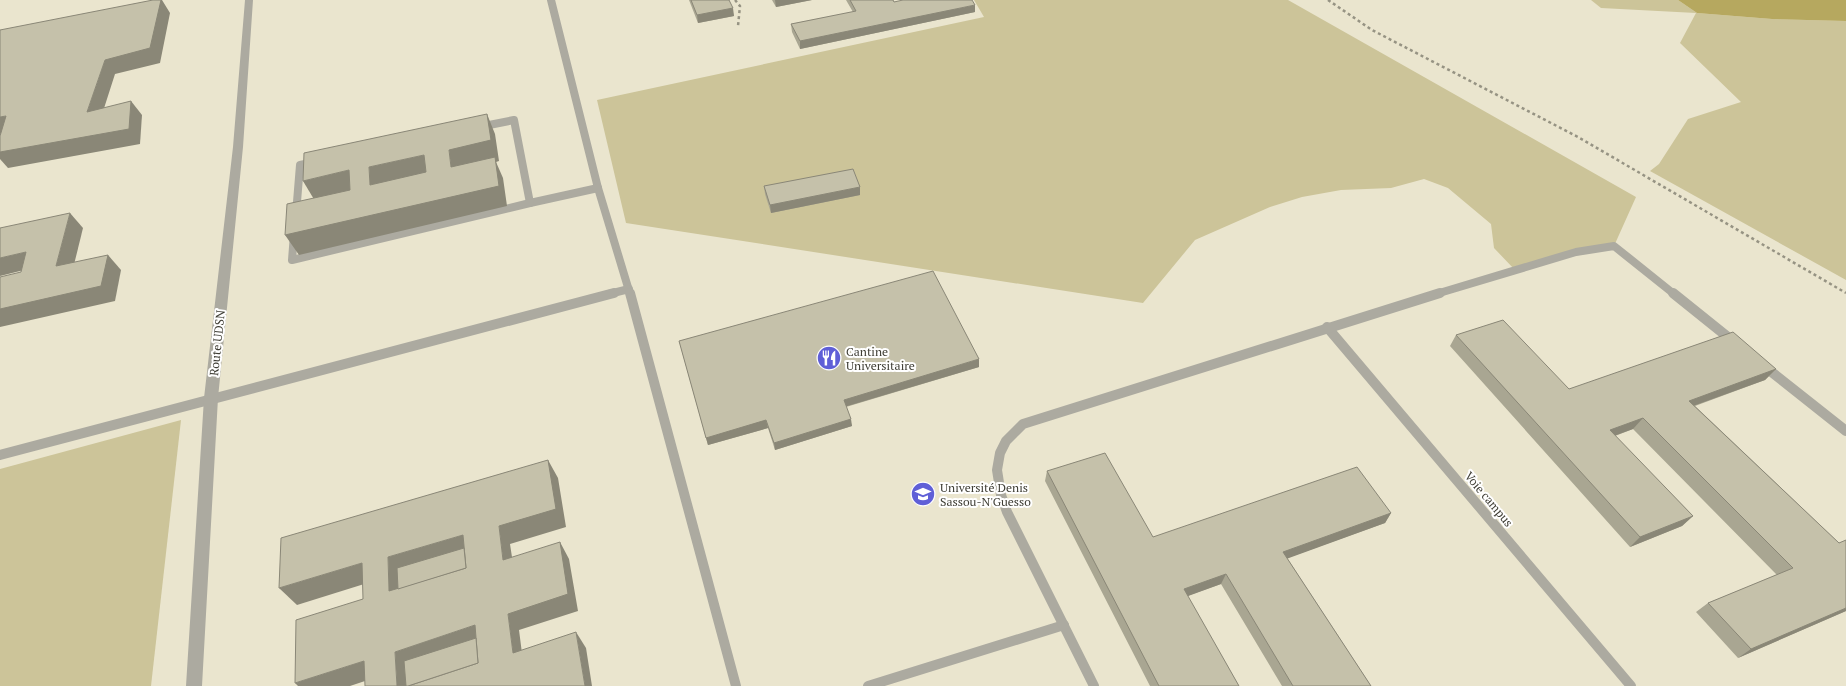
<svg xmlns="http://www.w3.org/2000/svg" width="1846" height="686" font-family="'PT Serif',serif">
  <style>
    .green { fill: #ccc499 }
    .forest { fill: #b6a85f }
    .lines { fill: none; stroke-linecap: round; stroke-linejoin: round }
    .path { stroke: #969383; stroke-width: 2.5; stroke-dasharray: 3 3; stroke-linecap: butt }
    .service-far1 { stroke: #acaaa0; stroke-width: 8 }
    .service { stroke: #acaaa0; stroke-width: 10 }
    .minor { fill: #acaaa0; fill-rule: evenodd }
    .wall { fill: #a9a692 }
    .shaded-wall { fill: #8a8777 }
    .building { fill: #c5c1aa; stroke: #8a8777; fill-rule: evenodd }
    .labels { text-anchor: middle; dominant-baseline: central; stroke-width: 4; stroke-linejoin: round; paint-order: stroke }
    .street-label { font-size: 12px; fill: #3e3d34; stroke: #fff }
    .poi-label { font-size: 12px; fill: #3e3d34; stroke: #fff; text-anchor: start }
  </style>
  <rect width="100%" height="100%" fill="#eae5ce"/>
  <g class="green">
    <polygon points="974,0 1288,0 1636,197 1614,246 1515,270 1494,248 1491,224 1448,188 1424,179 1391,188 1341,190 1302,197 1270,207 1195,240 1143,303 626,223 597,100 984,17"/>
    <polygon points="1591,0 1678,0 1697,13 1772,19 1846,21 1846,280 1650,171 1659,164 1688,119 1741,102 1680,43 1696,13 1601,8"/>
    <polygon points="181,420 151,686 0,686 0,469"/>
  </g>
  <polygon class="forest" points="1678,0 1846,0 1846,21 1772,19 1697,13"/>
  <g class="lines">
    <g class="path">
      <polyline points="735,0 740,6 738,26"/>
      <polyline points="1328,0 1372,30 1578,137 1846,293"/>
    </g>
    <g class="service-far1">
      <polyline points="551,0 598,188 630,294"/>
      <polyline points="479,127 514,120 530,203 598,188"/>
      <polyline points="296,214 300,165 315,162"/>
      <polyline points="294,234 292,260 530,203"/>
      <polyline points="609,294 629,289"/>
      <polyline points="1436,294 1576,252 1614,246 1674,294"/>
    </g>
    <g class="service">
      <polyline points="630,293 736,686"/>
      <polyline points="1673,293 1734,342"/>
      <polyline points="1327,327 1631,686"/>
      <polyline points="1764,366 1846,431"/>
      <polyline points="0,455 614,293"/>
      <polyline points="868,686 1064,625"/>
      <polyline points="1094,686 1007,512 1001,495 997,470 1000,453 1006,441 1023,424 1440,293"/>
    </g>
    <polygon class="minor" points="245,0 253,0 243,147 218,398 202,686 186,686 204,398 233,147"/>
  </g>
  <g class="wall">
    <polygon points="689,0 729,0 734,16 698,23"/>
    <polygon points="772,0 812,0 776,7"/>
    <polygon points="846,0 893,0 894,2 975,12 800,49 792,32 791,24 853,12"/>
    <polygon points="764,186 860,195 771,213 765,194"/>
    <polygon points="1456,335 1569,389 1776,369 1765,380 1695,406 1839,543 1846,540 1846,611 1738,658 1696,612 1708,603 1777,575 1633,429 1615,436 1693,516 1682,526 1630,547 1450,346"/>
    <polygon points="679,341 979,367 846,407 852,426 775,450 768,428 708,445"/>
    <polygon points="1047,471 1153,537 1391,513 1385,523 1287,558 1371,686 1282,686 1221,584 1187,596 1239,686 1150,686 1045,481"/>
  </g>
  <g class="shaded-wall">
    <polygon points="161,0 162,0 170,13 160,63 115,74 98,127 87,112 105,60"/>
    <polygon points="775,0 812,0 776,7"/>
    <polygon points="975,5 975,12 800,49 800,41"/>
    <polygon points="733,8 734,16 698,23 697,15"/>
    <polygon points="131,101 142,115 140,144 8,168 0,159 0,152"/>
    <polygon points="487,114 495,134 499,161 496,162 503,178 507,206 299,255 285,235 451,167 449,150"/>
    <polygon points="6,116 18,131 0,134 0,117"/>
    <polygon points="424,155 434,175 370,185 369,167"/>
    <polygon points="349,170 361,191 315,201 303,181"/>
    <polygon points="860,187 860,195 771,213 770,205"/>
    <polygon points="70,213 83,228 70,281 56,266"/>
    <polygon points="26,252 40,266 0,276 0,258"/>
    <polygon points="108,255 121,270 115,301 0,327 0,309"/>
    <polygon points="979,359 979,367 844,407 844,400"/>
    <polygon points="1776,369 1765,380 1679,411 1689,401"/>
    <polygon points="1643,418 1633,429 1600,441 1610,430"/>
    <polygon points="851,419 852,426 775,450 774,443"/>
    <polygon points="766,420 768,428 708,445 706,438"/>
    <polygon points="548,460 558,478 566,527 510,544 515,577 503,560 499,526"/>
    <polygon points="1391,513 1385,523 1278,562 1283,552"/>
    <polygon points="1693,516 1682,526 1630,547 1640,537"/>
    <polygon points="463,535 478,585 389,591 388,557"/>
    <polygon points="560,542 569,559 578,611 519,630 524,669 513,653 508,614"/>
    <polygon points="362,563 377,580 297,605 279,588"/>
    <polygon points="1226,574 1221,584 1180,599 1184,589"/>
    <polygon points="1846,608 1846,611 1738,658 1751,649"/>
    <polygon points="475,625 487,642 411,686 397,686 395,652"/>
    <polygon points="576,632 586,648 592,686 585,686"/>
    <polygon points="364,661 380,676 350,686 298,686 295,683"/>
  </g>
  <g class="building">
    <polygon points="153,0 161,0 150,48 105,60 87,112 131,101 129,129 0,152 0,136 6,116 0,117 0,30"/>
    <polygon points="691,0 729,0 733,8 697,15"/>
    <polygon points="850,0 893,0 894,2 903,0 972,0 975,5 800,41 791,24 856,11"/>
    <path d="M 487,114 L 491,140 L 449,150 L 451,167 L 495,157 L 499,186 L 285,235 L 287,204 L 350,190 L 349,170 L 303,181 L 304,153 ZM 424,155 L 426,172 L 370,185 L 369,167 Z"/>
    <polygon points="853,169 860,187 770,205 764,186"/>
    <polygon points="70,213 56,266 108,255 101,286 0,309 0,277 21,272 26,252 0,258 0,228"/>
    <polygon points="933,271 979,359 844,400 851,419 774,443 766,420 706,438 679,341"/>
    <polygon points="1503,320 1569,389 1733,332 1776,369 1689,401 1839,543 1846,540 1846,608 1751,649 1708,603 1793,568 1643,418 1610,430 1693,516 1640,537 1456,335"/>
    <polygon points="1105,453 1153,537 1357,467 1391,513 1283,552 1371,686 1293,686 1226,574 1184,589 1239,686 1159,686 1047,471"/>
    <path d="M 548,460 L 556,509 L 499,526 L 503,560 L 560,542 L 568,594 L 508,614 L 513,653 L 576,632 L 585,686 L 408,686 L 478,663 L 475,625 L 395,652 L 397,686 L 365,686 L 364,661 L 295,683 L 296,620 L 363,599 L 362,563 L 279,588 L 281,538 ZM 463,535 L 466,568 L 389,591 L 388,557 Z"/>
    <polygon points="464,548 466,568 398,589 397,568"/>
    <polygon points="476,638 478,663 408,686 406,686 404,661"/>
  </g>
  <defs>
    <g id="restaurant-disc" transform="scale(1.25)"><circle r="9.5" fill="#5f5fd7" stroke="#fff"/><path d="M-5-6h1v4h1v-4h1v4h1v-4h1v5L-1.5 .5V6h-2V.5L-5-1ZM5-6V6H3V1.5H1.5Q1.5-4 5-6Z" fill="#fff"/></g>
    <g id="university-disc" transform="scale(1.25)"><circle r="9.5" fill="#5f5fd7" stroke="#fff"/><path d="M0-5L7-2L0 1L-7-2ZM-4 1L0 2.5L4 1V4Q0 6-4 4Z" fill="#fff"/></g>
  </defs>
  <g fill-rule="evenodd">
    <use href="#restaurant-disc" x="829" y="358"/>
    <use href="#university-disc" x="923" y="494"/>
  </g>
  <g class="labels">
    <g class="street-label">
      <text transform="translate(217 343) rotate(-84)">Route UDSN</text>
      <text transform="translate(1489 499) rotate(50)">Voie campus</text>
    </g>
    <g class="poi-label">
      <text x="846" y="351">Cantine<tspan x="846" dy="14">Universitaire</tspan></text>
      <text x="940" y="487">Université Denis<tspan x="940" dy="14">Sassou-N'Guesso</tspan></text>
    </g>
  </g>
</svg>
